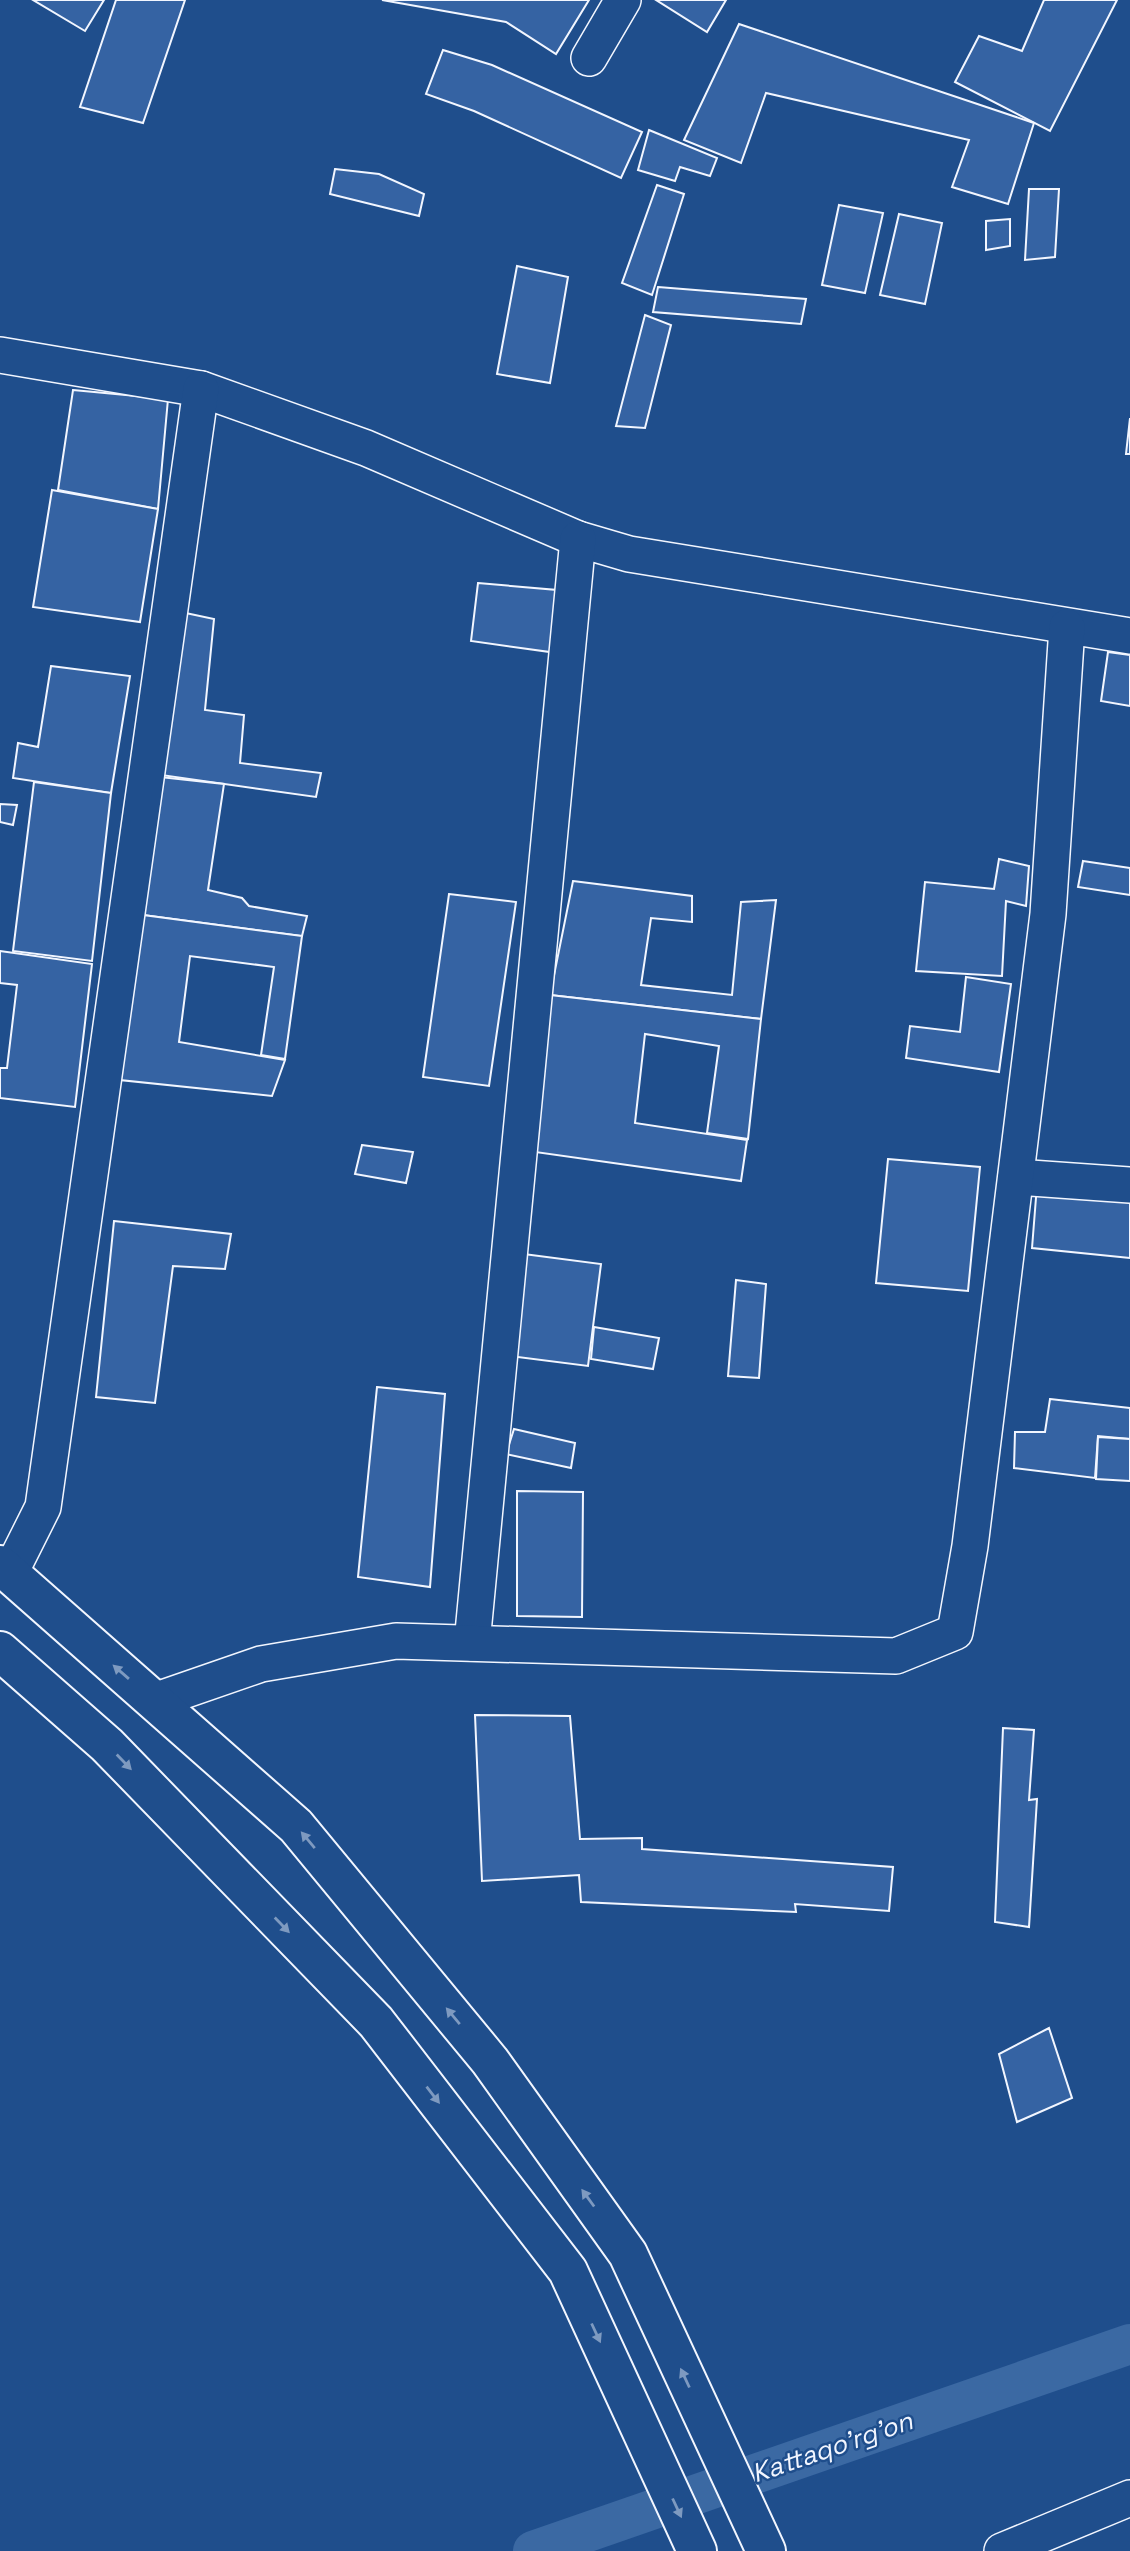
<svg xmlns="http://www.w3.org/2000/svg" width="1130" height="2551" font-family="'Space Grotesk',sans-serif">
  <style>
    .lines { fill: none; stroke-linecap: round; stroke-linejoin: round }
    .canal { stroke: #3b69a3; stroke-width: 40 }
    .building { fill: #3563a3; stroke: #f2f6ff; stroke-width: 2 }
    .street-casing { stroke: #f2f6ff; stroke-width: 38 }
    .highway-casing { stroke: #f2f6ff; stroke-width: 42 }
    .street { stroke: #1f4e8c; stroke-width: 35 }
    .highway { stroke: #1f4e8c; stroke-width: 38 }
    .oneway { fill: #7e9ac0 }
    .labels { text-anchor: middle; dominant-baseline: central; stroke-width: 5; stroke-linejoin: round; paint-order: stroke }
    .water-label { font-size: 26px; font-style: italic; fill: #f2f6ff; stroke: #1f4e8c }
  </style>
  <rect width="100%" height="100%" fill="#1f4e8c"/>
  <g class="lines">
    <polyline class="canal" points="533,2551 1130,2344"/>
  </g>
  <g class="building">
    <polygon points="33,0 104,0 85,31"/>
    <polygon points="116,0 185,0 143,123 80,107"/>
    <polygon points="382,0 589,0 556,54 506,22"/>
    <polygon points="656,0 726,0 707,32"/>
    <polygon points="1044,0 1117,0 1050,131 955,82 979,36 1022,51"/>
    <polygon points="739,24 1034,123 1008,204 952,187 969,140 766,93 741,163 684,140"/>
    <polygon points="443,50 492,65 642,132 621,178 474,111 426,94"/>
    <polygon points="649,130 717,158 710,176 680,167 675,181 638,170"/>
    <polygon points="335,169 379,174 424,194 419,216 330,194"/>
    <polygon points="657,185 684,194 652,295 622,283"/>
    <polygon points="1029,189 1059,189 1055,257 1025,260"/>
    <polygon points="839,205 883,213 865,293 822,285"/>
    <polygon points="899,214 942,223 925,304 880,295"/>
    <polygon points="1010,219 1010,246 986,250 986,221"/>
    <polygon points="517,266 568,277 550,383 497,374"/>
    <polygon points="658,287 806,299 801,324 653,312"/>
    <polygon points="645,315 671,325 645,428 616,426"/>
    <polygon points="73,390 168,399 158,509 58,490"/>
    <polygon points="1130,418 1130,454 1126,454"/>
    <polygon points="52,490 158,509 140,622 33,607"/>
    <polygon points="478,583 557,590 550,652 471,641"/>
    <polygon points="181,612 214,619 205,710 244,715 240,763 321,773 316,797 161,775"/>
    <polygon points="1108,652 1130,655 1130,706 1101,701"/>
    <polygon points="51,666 130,676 111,793 13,778 18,743 38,747"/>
    <polygon points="160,777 224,784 208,890 242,898 249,906 307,916 302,936 143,915"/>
    <polygon points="34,782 111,793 92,961 13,951"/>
    <polygon points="0,804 17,805 13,825 0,822"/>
    <polygon points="999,859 1029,866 1026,906 1006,901 1002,976 916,971 925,882 994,889"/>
    <polygon points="1083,861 1130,868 1130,895 1078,887"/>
    <polygon points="573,881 692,896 692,922 651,918 641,985 732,995 741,902 776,900 761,1019 550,995"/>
    <polygon points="449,894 516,902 489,1086 423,1077"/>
    <polygon points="143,915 302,936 285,1059 261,1055 274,967 190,956 179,1042 285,1060 272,1096 120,1080"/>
    <polygon points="0,951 92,964 75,1107 0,1098 0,1068 7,1068 17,985 0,983"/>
    <polygon points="966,977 1011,984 999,1072 906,1058 910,1026 960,1032"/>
    <polygon points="550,995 761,1019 748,1139 707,1133 719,1046 645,1034 635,1123 747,1140 741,1181 528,1151"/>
    <polygon points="362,1145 413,1152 406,1183 355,1174"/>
    <polygon points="888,1159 980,1167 968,1291 876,1283"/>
    <polygon points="1037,1185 1130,1194 1130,1258 1032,1248"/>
    <polygon points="114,1221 231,1234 225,1269 173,1266 155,1403 96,1397"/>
    <polygon points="516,1253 601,1264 588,1366 503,1355"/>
    <polygon points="736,1280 766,1284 759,1378 728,1376"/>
    <polygon points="594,1327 659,1338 653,1369 591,1359"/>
    <polygon points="377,1387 445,1394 430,1587 358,1577"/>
    <polygon points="1050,1399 1130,1408 1130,1439 1098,1436 1095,1478 1014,1468 1015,1432 1045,1432"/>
    <polygon points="514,1429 575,1443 571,1468 506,1454"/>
    <polygon points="1098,1437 1130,1439 1130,1481 1096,1479"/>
    <polygon points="517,1491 583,1492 582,1617 517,1616"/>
    <polygon points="475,1715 570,1716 580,1839 642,1838 642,1849 893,1867 889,1911 795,1904 796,1912 581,1902 579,1875 482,1881"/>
    <polygon points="1003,1728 1034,1730 1029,1800 1037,1799 1029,1927 995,1922"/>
    <polygon points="1049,2028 1072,2098 1017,2122 999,2054"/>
  </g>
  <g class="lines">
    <g class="street-casing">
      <g id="street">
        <polyline points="589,58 623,0"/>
        <polyline points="0,355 201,389 366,448 578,539 629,554 1130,636"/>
        <polyline points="1016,1177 1130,1185"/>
        <polyline points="10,1573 43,1507 201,389"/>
        <polyline points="472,1643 578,539"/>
        <polyline points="154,1701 261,1664 396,1641 896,1656 955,1632 970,1546 1048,914 1067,627"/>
        <polyline points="1002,2551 1130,2498"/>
      </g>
    </g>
    <g class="highway-casing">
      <g id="highway">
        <polyline points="0,1565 296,1826 490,2061 628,2254 766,2551"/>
        <polyline points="0,1651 107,1745 376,2022 568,2271 697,2551"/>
      </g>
    </g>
    <use href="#street" class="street"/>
    <use href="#highway" class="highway"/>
  </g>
  <defs><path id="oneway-solid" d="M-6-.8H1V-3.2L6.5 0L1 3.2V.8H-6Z" transform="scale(1.75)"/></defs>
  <g class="oneway">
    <use href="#oneway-solid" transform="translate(121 1672) rotate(-139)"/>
    <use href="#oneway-solid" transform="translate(124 1762) rotate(46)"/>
    <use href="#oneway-solid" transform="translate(308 1840) rotate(-130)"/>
    <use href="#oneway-solid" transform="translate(282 1925) rotate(46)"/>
    <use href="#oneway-solid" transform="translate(453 2016) rotate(-130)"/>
    <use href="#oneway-solid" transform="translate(433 2095) rotate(52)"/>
    <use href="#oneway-solid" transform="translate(588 2198) rotate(-126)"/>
    <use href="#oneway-solid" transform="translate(596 2333) rotate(65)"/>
    <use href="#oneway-solid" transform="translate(685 2378) rotate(-115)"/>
    <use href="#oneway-solid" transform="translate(677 2508) rotate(65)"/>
  </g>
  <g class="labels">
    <g class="water-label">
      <text transform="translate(832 2447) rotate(-19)">Kattaqo'rg'on</text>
    </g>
  </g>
</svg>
